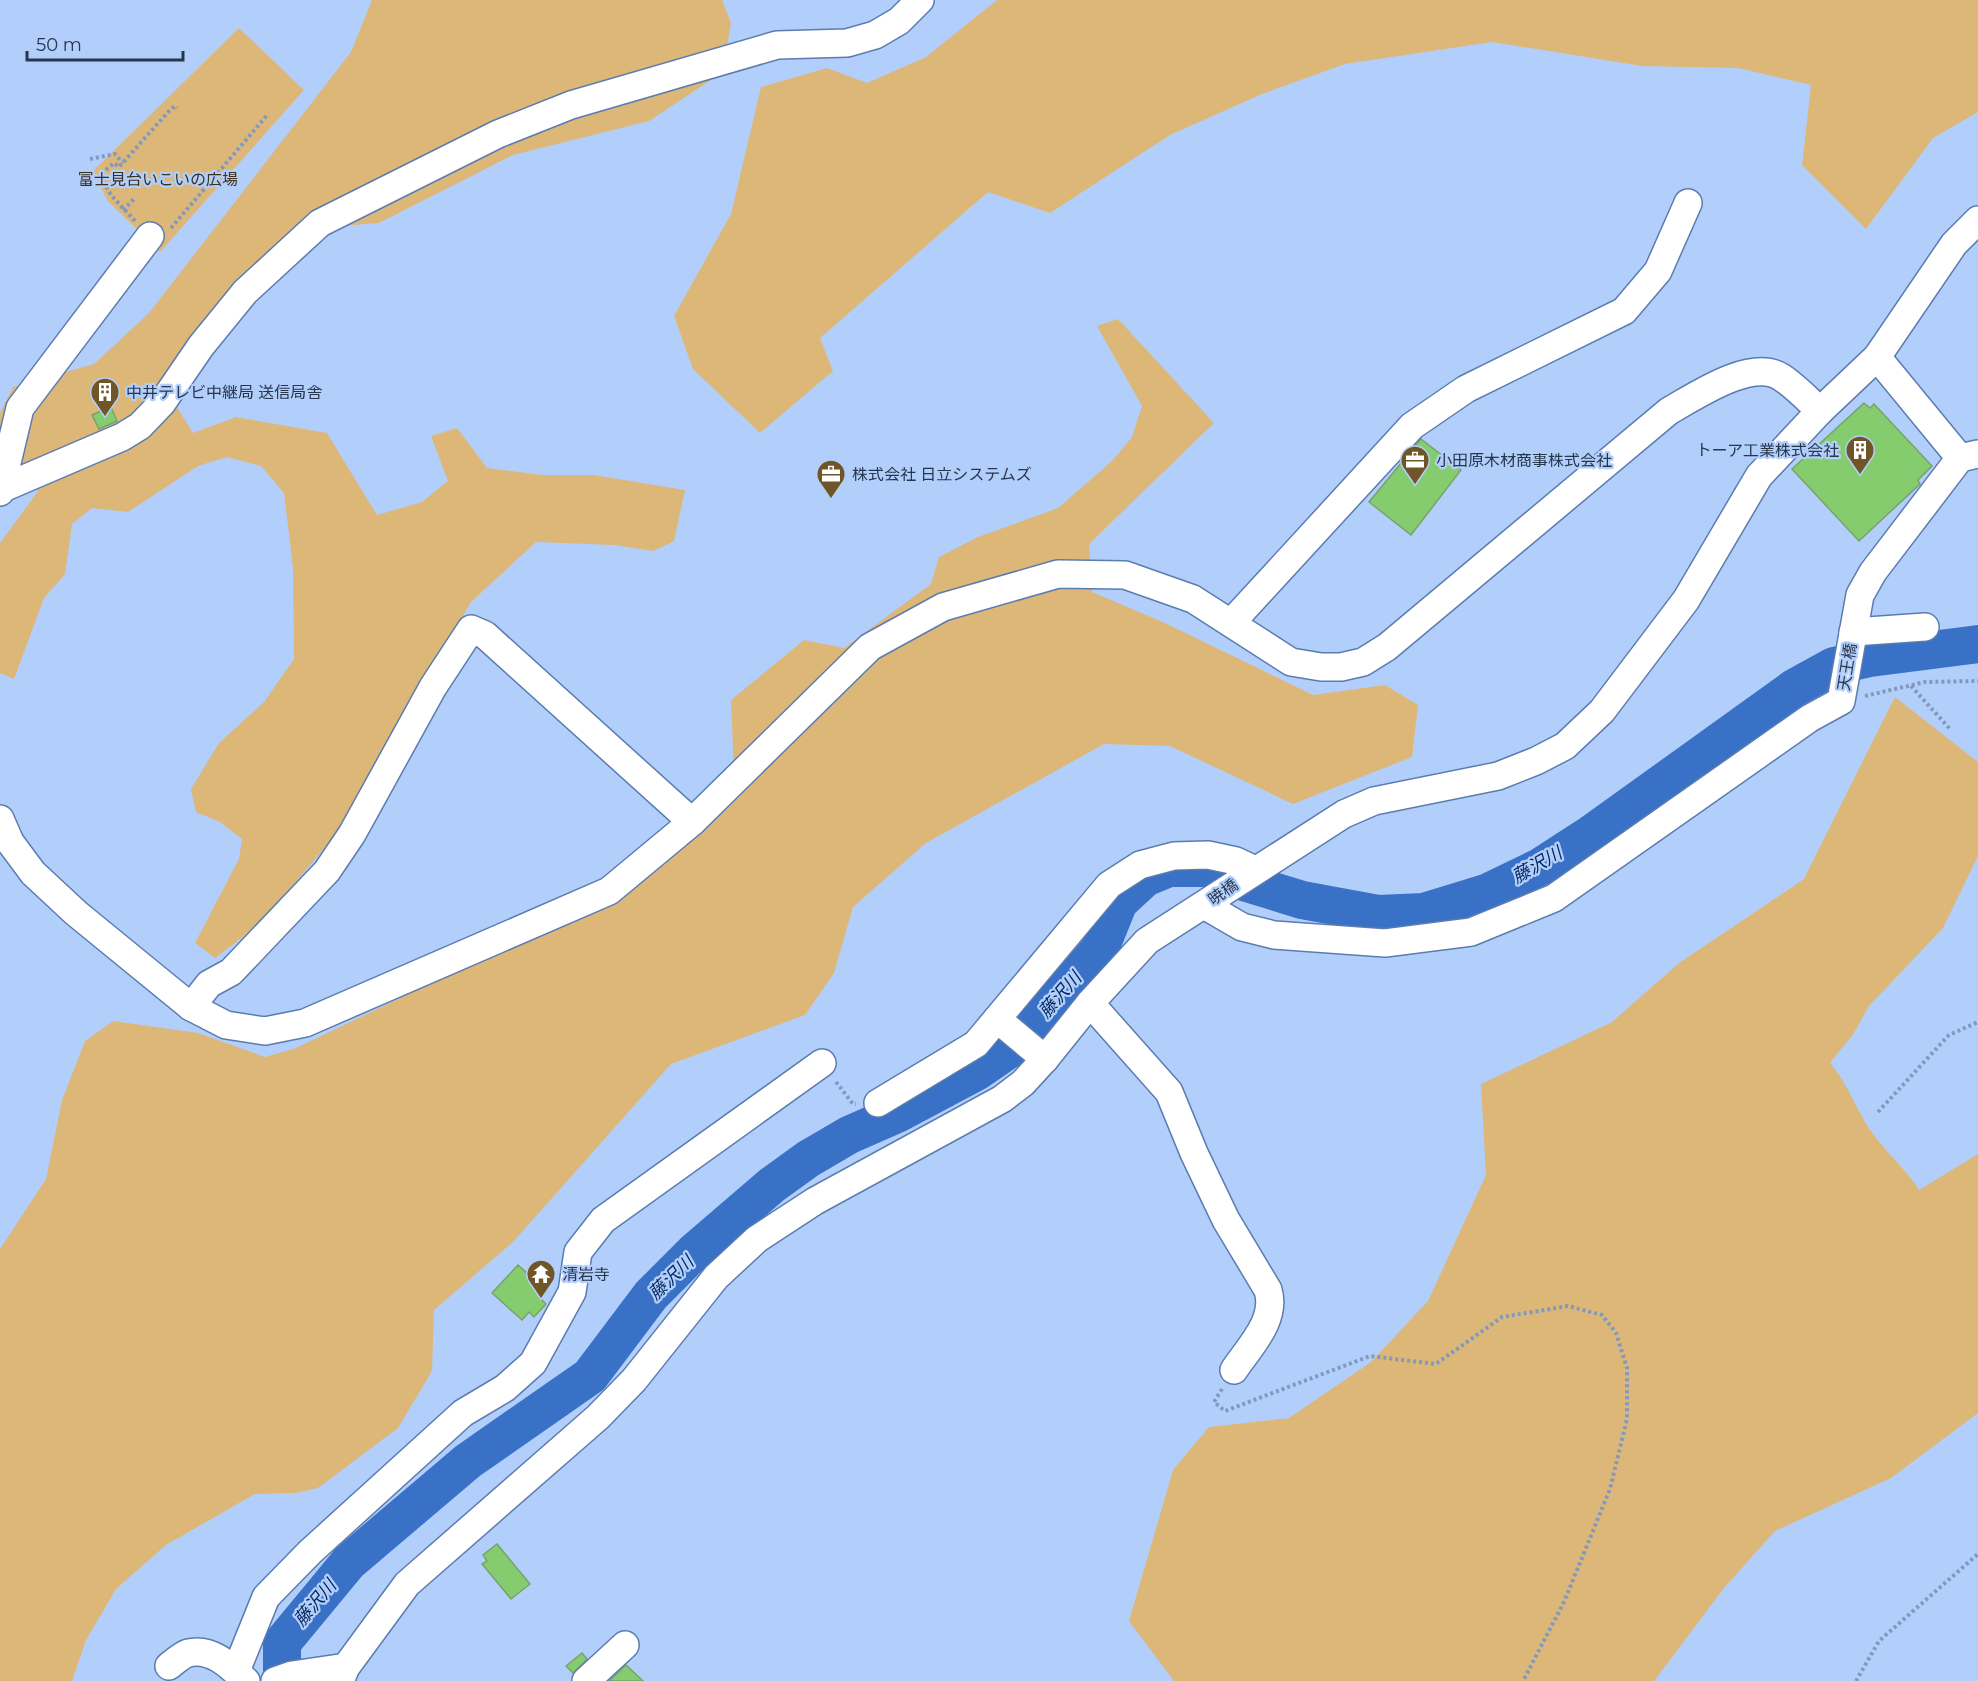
<svg xmlns="http://www.w3.org/2000/svg" width="1978" height="1681" font-family="Montserrat,'Noto Sans JP',sans-serif">
  <style>
    .green { fill: #ddb778 }
    .lines { fill: none; stroke-linecap: round; stroke-linejoin: round }
    .river { stroke: #3971c6; stroke-width: 38 }
    .building { fill: #85cc6f; stroke: #79a26d; stroke-width: 1.5 }
    .minor-casing { stroke: #5b7cb0; stroke-width: 30 }
    .path { stroke: #8199be; stroke-width: 4; stroke-dasharray: 3 3; stroke-linecap: butt }
    .minor { stroke: #fff; stroke-width: 27 }
    .labels { text-anchor: middle; dominant-baseline: central; stroke-width: 4.5; stroke-linejoin: round; paint-order: stroke }
    .park-label { font-size: 16px; fill: #3d311e; stroke: #b2cffc }
    .poi-label { font-size: 16px; fill: #28364d; stroke: #b2cffc; text-anchor: start }
    .street-label { font-size: 16px; fill: #28364d; stroke: #b2cffc }
    .water-label { font-size: 18px; font-style: italic; fill: #02265d; stroke: #b2cffc }
  </style>
  <rect width="100%" height="100%" fill="#b2cffc"/>
  <g class="green">
    <polygon points="372,0 722,0 731,23 723,72 649,121 513,155 379,223 303,229 175,404 193,433 236,417 327,433 377,515 422,502 448,481 431,436 457,428 487,468 543,475 594,475 685,490 674,541 653,551 614,545 536,542 471,602 332,839 260,924 215,958 195,943 239,859 242,839 220,822 196,812 191,789 219,743 264,702 294,659 293,568 284,493 261,466 227,457 198,466 128,512 92,508 72,524 65,574 44,598 14,679 0,673 0,543 38,491 0,428 0,413 13,387 94,364 149,313 351,52"/>
    <polygon points="997,0 1978,0 1978,112 1933,138 1866,229 1802,165 1811,85 1738,68 1642,66 1492,42 1345,64 1262,94 1170,135 1050,213 988,192 820,338 833,371 760,433 693,369 674,316 731,214 761,87 827,68 867,83 926,57"/>
    <polygon points="239,28 304,90 160,252 107,200 93,171"/>
    <polygon points="1118,319 1214,423 1089,544 1092,592 1165,623 1313,695 1385,685 1418,705 1412,757 1293,804 1170,746 1104,744 926,843 853,907 834,973 805,1015 671,1064 513,1242 434,1310 432,1371 398,1428 318,1488 296,1493 255,1494 166,1545 116,1589 86,1640 72,1681 0,1681 0,1249 46,1179 62,1100 85,1041 113,1021 198,1033 265,1057 296,1048 634,886 735,801 731,700 804,640 844,648 931,584 939,557 978,537 1058,508 1112,461 1132,437 1142,406 1097,326"/>
    <path d="M 1895,697 L 1978,762 L 1978,856 L 1943,928 L 1869,1006 L 1854,1033 L 1830,1063 C 1850,1086 1858,1116 1877,1139 C 1891,1157 1907,1171 1919,1190 L 1978,1154 L 1978,1413 L 1891,1478 L 1775,1531 L 1724,1588 L 1654,1681 L 1174,1681 L 1129,1621 L 1173,1470 L 1209,1427 L 1289,1418 L 1371,1362 L 1428,1301 L 1486,1175 L 1481,1084 L 1612,1022 L 1679,963 L 1804,879 Z"/>
  </g>
  <g class="lines">
    <polyline class="river" points="282,1681 282,1643 349,1562 468,1461 590,1376 651,1295 694,1252 772,1185 808,1159 849,1135 899,1113 976,1072 1020,1042 1100,949 1119,902 1145,878 1169,868 1208,868 1234,879 1302,900 1378,914 1424,912 1486,893 1540,867 1591,834 1794,688 1834,666 1870,658 1978,644"/>
  </g>
  <g class="building">
    <polygon points="1864,403 1870,408 1874,404 1932,466 1918,480 1920,484 1859,541 1792,469"/>
    <polygon points="111,407 117,421 99,429 92,415"/>
    <polygon points="1421,439 1461,470 1411,535 1369,502"/>
    <polygon points="518,1265 547,1291 540,1298 546,1304 534,1317 529,1312 522,1320 492,1293"/>
    <polygon points="497,1544 530,1584 511,1599 482,1564 487,1561 483,1555"/>
    <polygon points="582,1653 587,1659 573,1673 566,1666"/>
    <polygon points="626,1665 643,1681 609,1681"/>
  </g>
  <g class="lines">
    <g class="minor-casing">
      <g id="minor">
        <polyline points="1877,357 1960,458"/>
        <polyline points="3,488 122,437 140,426 162,403 201,346 245,292 320,223 498,134 571,105 777,45 847,43 875,35 899,21 920,0"/>
        <polyline points="0,492 20,408 150,236"/>
        <polyline points="1231,623 1412,426 1466,389 1624,311 1658,271 1688,203"/>
        <polyline points="1853,632 1925,627"/>
        <path d="M 0,819 L 10,842 L 33,873 L 76,913 L 191,1007 L 226,1025 L 265,1031 L 305,1023 L 609,891 L 692,822 L 870,647 L 943,607 L 1058,574 L 1125,575 L 1193,599 L 1291,662 L 1321,667 L 1341,667 L 1363,662 L 1387,647 L 1669,411 C 1696,396 1751,358 1781,377 C 1795,386 1808,400 1820,411"/>
        <polyline points="1204,905 1242,927 1274,935 1385,943 1471,932 1554,898 1810,718 1841,701 1860,595 1873,572 1960,458 1978,454"/>
        <path d="M 1090,1003 L 1169,1092 L 1194,1153 L 1226,1220 L 1268,1290 C 1277,1320 1250,1346 1234,1370"/>
        <polyline points="191,1007 209,984 231,972 327,871 352,834 433,687 471,629 485,635 692,822"/>
        <polyline points="997,1019 1045,1059"/>
        <polyline points="878,1103 976,1044 1109,885 1140,865 1174,856 1208,855 1236,861 1255,870"/>
        <path d="M 169,1666 C 174,1662 182,1655 188,1653 C 212,1647 231,1667 246,1681"/>
        <polyline points="236,1671 266,1597 310,1552 463,1413 505,1388 533,1363 572,1292 578,1252 603,1220 822,1063"/>
        <polyline points="275,1681 292,1675 346,1667"/>
        <polyline points="340,1681 346,1667 407,1584 598,1417 634,1380 716,1277 757,1239 815,1201 1002,1099 1023,1083 1045,1059 1090,1003 1147,941 1344,814 1374,801 1498,776 1536,761 1565,746 1602,711 1686,600 1759,476 1820,411 1877,357 1954,244 1978,220"/>
        <polyline points="586,1681 625,1645"/>
      </g>
    </g>
    <g class="path">
      <polyline points="90,159 115,154 123,163"/>
      <polyline points="123,210 135,198"/>
      <polyline points="135,221 111,195 100,175 114,163 119,167 169,111 175,106 177,108"/>
      <polyline points="171,228 268,114"/>
      <polyline points="1911,686 1950,729"/>
      <polyline points="1865,696 1925,682 1978,681"/>
      <polyline points="836,1082 853,1104 856,1104"/>
      <polyline points="1878,1112 1949,1035 1978,1022"/>
      <polyline points="1222,1389 1214,1402 1225,1411 1370,1356 1436,1364 1502,1317 1568,1306 1602,1315 1616,1333 1627,1368 1627,1419 1610,1489 1564,1602 1523,1681"/>
      <polyline points="1856,1681 1879,1641 1978,1554"/>
    </g>
    <use href="#minor" class="minor"/>
  </g>
  <defs>
    <g id="building-pin" transform="scale(1.5)"><path d="M0 17L-7.5 6A9.5 9.5 0 1 1 7.5 6Z" fill="#705527" stroke="#b2cffc"/><path d="M-4-6H4V6H1V3H-1V6H-4ZM-2.5-4.3h1.7v1.8h-1.7ZM.8-4.3h1.7v1.8H.8ZM-2.5-1h1.7V.8h-1.7ZM.8-1h1.7V.8H.8Z" fill="#fff"/></g>
    <g id="office-pin" transform="scale(1.5)"><path d="M0 17L-7.5 6A9.5 9.5 0 1 1 7.5 6Z" fill="#705527" stroke="#b2cffc"/><path d="M-6-3h4V-5.5h4V-3h4V5H-6ZM-1-4.5V-3h2v-1.5ZM-6 0V1H6V0Z" fill="#fff"/></g>
    <g id="temple-pin" transform="scale(1.5)"><path d="M0 17L-7.5 6A9.5 9.5 0 1 1 7.5 6Z" fill="#705527" stroke="#b2cffc"/><path d="M0-6L5-2H3V0L6.5 2.5H4V6H1.5V3h-3V6H-4V2.5H-6.5L-3 0V-2H-5Z" fill="#fff"/></g>
  </defs>
  <g fill-rule="evenodd">
    <use href="#building-pin" x="105" y="392"/>
    <use href="#building-pin" x="1860" y="450"/>
    <use href="#office-pin" x="1415" y="460"/>
    <use href="#office-pin" x="831" y="474"/>
    <use href="#temple-pin" x="541" y="1274"/>
  </g>
  <g class="labels">
    <g class="park-label">
      <text x="158" y="179">富士見台いこいの広場</text>
    </g>
    <g class="poi-label">
      <text x="126" y="392">中井テレビ中継局 送信局舎</text>
      <text x="1839" y="450" text-anchor="end">トーア工業株式会社</text>
      <text x="1436" y="460">小田原木材商事株式会社</text>
      <text x="852" y="474">株式会社 日立システムズ</text>
      <text x="562" y="1274">清岩寺</text>
    </g>
    <g class="street-label">
      <text transform="translate(1847 667) rotate(-81)">天王橋</text>
      <text transform="translate(1223 892) rotate(-35)">暁橋</text>
    </g>
    <g class="water-label">
      <text transform="translate(1537 865) rotate(-30)">藤沢川</text>
      <text transform="translate(1060 995) rotate(-49)">藤沢川</text>
      <text transform="translate(671 1278) rotate(-44)">藤沢川</text>
      <text transform="translate(315 1603) rotate(-50)">藤沢川</text>
    </g>
  </g>
  <path d="M27 51v9h156v-9" fill="none" stroke="#28364d" stroke-width="3"/>
  <text x="36" y="51" font-size="18" fill="#28364d" stroke="#b2cffc" stroke-width="4.5" paint-order="stroke">50 m</text>
</svg>
